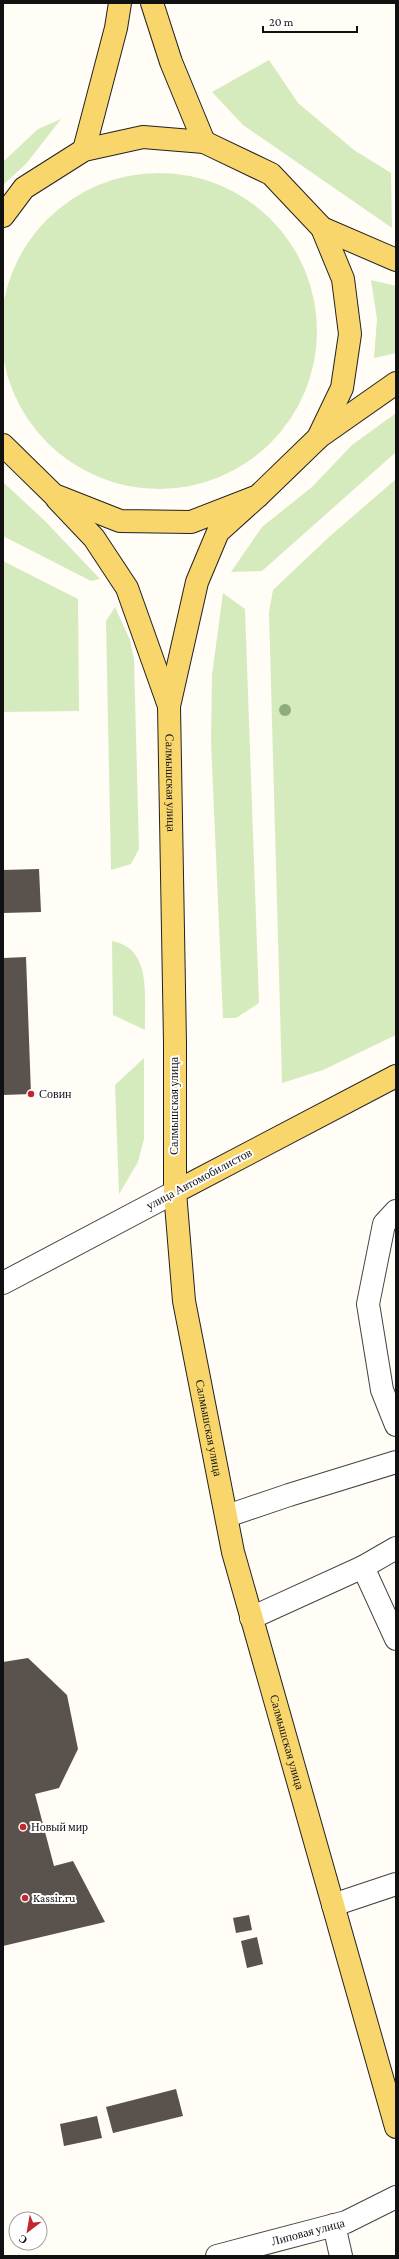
<svg xmlns="http://www.w3.org/2000/svg" width="399" height="2259" font-family="'Crimson Pro',serif">
  <style>
    .green { fill: #d5ebbd }
    .building { fill: #5a524d }
    .lines { fill: none; stroke-linecap: round; stroke-linejoin: round }
    .minor-casing { stroke: #444; stroke-width: 24 }
    .major-casing { stroke: #222; stroke-width: 24 }
    .minor { stroke: #fff; stroke-width: 22 }
    .major { stroke: #f9d66b; stroke-width: 22 }
    .tree { fill: #8dad7f }
    .poi-dot { fill: #c4262e; stroke: #fff; stroke-width: 1.5 }
    .labels { text-anchor: middle; dominant-baseline: central; stroke-width: 4; stroke-linejoin: round; paint-order: stroke }
    .street-label { font-size: 12px; fill: #111; stroke: #fff }
    .poi-label { font-size: 12px; fill: #111; stroke: #fff; text-anchor: start }
  </style>
  <rect width="100%" height="100%" fill="#fffdf5"/>
  <g class="green">
    <polygon points="269,60 298,103 354,150 391,173 392,228 243,125 212,92"/>
    <polygon points="61,119 26,164 3,185 3,162 38,129"/>
    <circle cx="159" cy="331" r="158"/>
    <polygon points="371,280 396,286 396,353 374,358 377,319"/>
    <polygon points="396,413 396,452 262,571 231,572 262,527 312,487 352,445"/>
    <polygon points="396,479 396,1035 323,1070 282,1083 269,612 273,590 329,537"/>
    <polygon points="3,482 45,521 100,579 91,581 3,536"/>
    <polygon points="3,561 78,599 79,711 3,712"/>
    <polygon points="223,593 245,609 259,1003 236,1018 223,1018 211,741 212,675"/>
    <polygon points="115,607 130,640 134,659 139,849 131,864 111,870 106,621"/>
    <path d="M 112,941 C 153,948 144,999 145,1030 L 113,1015 Z"/>
    <polygon points="144,1058 144,1139 138,1162 119,1194 115,1085"/>
  </g>
  <g class="building">
    <polygon points="39,869 41,912 3,913 3,870"/>
    <polygon points="26,957 31,1094 3,1095 3,958"/>
    <polygon points="28,1658 67,1695 78,1749 59,1788 35,1794 54,1866 73,1861 105,1922 3,1946 3,1662"/>
    <polygon points="249,1915 252,1930 236,1933 233,1918"/>
    <polygon points="257,1937 263,1964 247,1968 241,1941"/>
    <polygon points="176,2089 183,2116 113,2133 106,2107"/>
    <polygon points="97,2116 102,2138 64,2146 60,2124"/>
  </g>
  <g class="lines">
    <g class="minor-casing">
      <g id="minor">
        <polyline points="396,1211 384,1224 368,1304 382,1390 396,1425"/>
        <polyline points="3,1283 175,1192"/>
        <polyline points="227,1516 289,1495 396,1462"/>
        <polyline points="363,1567 396,1639"/>
        <polyline points="251,1618 363,1567 396,1548"/>
        <polyline points="333,1905 396,1884"/>
        <polyline points="334,2225 341,2256"/>
        <path id="s1" d="M 217,2256 L 346,2222 L 396,2197"/>
      </g>
    </g>
    <g class="major-casing">
      <g id="major">
        <polyline points="152,3 171,62 204,142"/>
        <polyline points="84,150 116,28 120,3"/>
        <polyline points="3,216 24,188 84,150 143,137 204,142 271,174 322,228 343,279 350,334 342,388 318,438 258,496 191,522 120,521 54,495 3,445"/>
        <polyline points="322,228 396,260"/>
        <polyline points="319,437 396,383"/>
        <path id="s2" d="M 258,496 L 218,532 L 197,582 L 169,706 L 175,1043 L 175,1192 L 184,1301 L 233,1552 L 396,2127"/>
        <polyline points="57,499 94,538 127,588 169,706"/>
        <polyline points="175,1192 396,1076"/>
      </g>
    </g>
    <use href="#minor" class="minor"/>
    <use href="#major" class="major"/>
  </g>
  <circle class="tree" cx="285" cy="710" r="6"/>
  <g class="poi-dot">
    <circle cx="31" cy="1094" r="4"/>
    <circle cx="23" cy="1827" r="4"/>
    <circle cx="25" cy="1898" r="4"/>
  </g>
  <g class="labels">
    <g class="street-label">
      <text stroke="none"><textPath href="#s2" startOffset="312">Салмышская улица</textPath></text>
      <text transform="translate(174 1106) rotate(-90)">Салмышская улица</text>
      <text transform="translate(199 1179) rotate(-28)">улица Автомобилистов</text>
      <text stroke="none"><textPath href="#s2" startOffset="960">Салмышская улица</textPath></text>
      <text stroke="none"><textPath href="#s2" startOffset="1284">Салмышская улица</textPath></text>
      <text stroke="none"><textPath href="#s1" startOffset="94">Липовая улица</textPath></text>
    </g>
    <g class="poi-label">
      <text x="39" y="1094">Совин</text>
      <text x="31" y="1827">Новый мир</text>
      <text x="33" y="1898">Kassir.ru</text>
    </g>
  </g>
  <rect width="399" height="2259" fill="none" stroke="#111111" stroke-width="8"/>
  <g transform="translate(28 2231) rotate(211)"><circle r="19" fill="#ffffff" stroke="#a0a0a0"/>
  <path d="M0-3L7 15L0 10L-7 15Z" fill="#c4262e"/>
  <text y="-6" font-size="11" font-weight="bold" text-anchor="middle" fill="#111111">С</text>
  </g>
  <path d="M263 26v6h94v-6" fill="none" stroke="#111111" stroke-width="2"/>
  <text x="269" y="26" font-size="12" fill="#111111" stroke="#ffffff" stroke-width="3" paint-order="stroke">20 m</text>
</svg>
